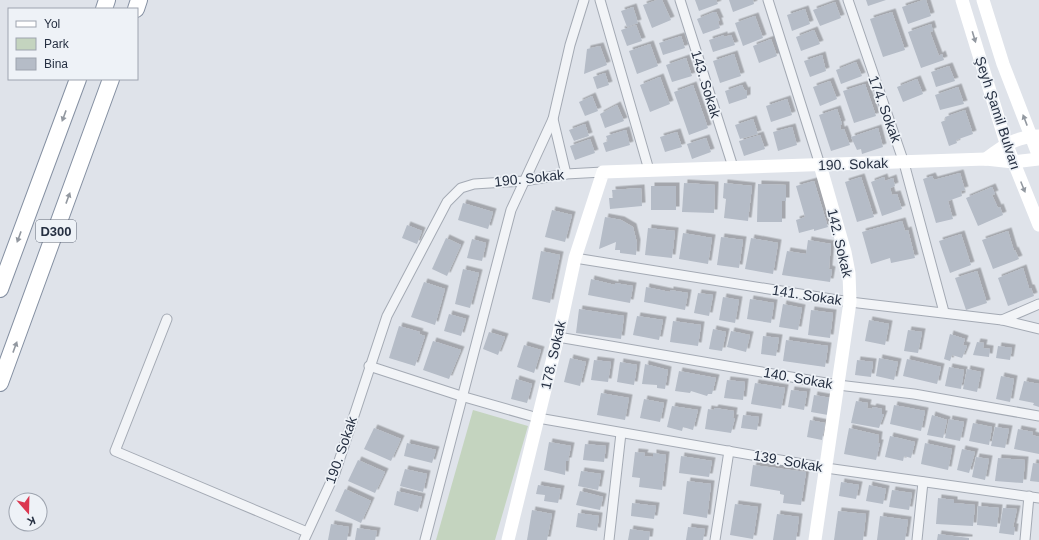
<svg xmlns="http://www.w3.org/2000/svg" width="1039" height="540" font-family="Helvetica,sans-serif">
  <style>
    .green { fill: #c4d4bf }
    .building { fill: #b5bcc7; filter: url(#shadow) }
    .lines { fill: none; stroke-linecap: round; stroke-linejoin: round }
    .street-casing { stroke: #a4aab4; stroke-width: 11 }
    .highway-casing { stroke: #8590a2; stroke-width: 18 }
    .street { stroke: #f2f4f7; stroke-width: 9 }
    .secondary { stroke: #fff; stroke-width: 13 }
    .highway { stroke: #fff; stroke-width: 16 }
    .oneway { fill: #9298a0 }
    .labels { text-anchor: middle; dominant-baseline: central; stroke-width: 3.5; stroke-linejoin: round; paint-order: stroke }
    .shield { fill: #eef2f7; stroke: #626a78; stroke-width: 1 }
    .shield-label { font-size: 13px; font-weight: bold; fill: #263042 }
    .street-label { font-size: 14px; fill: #263042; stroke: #eef2f7 }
  </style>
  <defs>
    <filter id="shadow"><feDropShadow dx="3.5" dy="-3.5" stdDeviation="0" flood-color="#0004"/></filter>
  </defs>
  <rect width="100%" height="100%" fill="#dfe3ea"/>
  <polygon class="green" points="473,410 528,426 495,540 436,540"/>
  <g class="building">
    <polygon points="657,0 662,0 671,20 652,28 643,5"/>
    <polygon points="695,0 716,0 718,4 699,11"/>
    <polygon points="729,0 753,0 754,4 733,12"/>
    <polygon points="866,0 886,0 868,6"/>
    <polygon points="923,0 926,0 931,16 908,24 902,7"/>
    <polygon points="835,2 841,18 820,26 813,10"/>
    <polygon points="633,7 638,23 627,27 621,11"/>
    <polygon points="805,9 810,24 792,31 787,15"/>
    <polygon points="714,12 716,12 720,21 718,21 720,28 703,34 697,19"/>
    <polygon points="892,12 905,50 883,57 870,19"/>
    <polygon points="755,16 763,38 743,46 735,23"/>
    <polygon points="931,24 933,31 930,32 939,56 942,54 944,60 921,68 908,32"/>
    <polygon points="636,25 642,41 627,46 621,30"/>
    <polygon points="814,30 820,44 801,51 796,37"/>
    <polygon points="724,35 724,37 731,35 735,45 713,52 709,40"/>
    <polygon points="681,36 685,48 663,55 659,43"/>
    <polygon points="771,39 777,56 759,63 753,46"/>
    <polygon points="650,44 658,66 637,74 629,51"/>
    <polygon points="600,46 607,65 584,74 587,49"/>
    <polygon points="734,54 741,76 720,83 713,61"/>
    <polygon points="822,55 826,71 810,77 804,61"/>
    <polygon points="686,58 692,76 672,82 666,65"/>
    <polygon points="856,62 862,76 841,84 836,70"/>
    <polygon points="949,66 955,81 936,87 931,72"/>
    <polygon points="605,73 609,85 597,89 593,77"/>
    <polygon points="660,77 670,104 650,112 640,85"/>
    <polygon points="917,79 923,94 903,102 897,87"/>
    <polygon points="830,81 837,99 820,106 813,87"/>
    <polygon points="865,84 876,116 854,123 843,91"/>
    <polygon points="693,85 708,128 689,135 674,92"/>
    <polygon points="742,85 745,91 747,90 747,98 729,104 725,91"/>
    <polygon points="958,87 964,104 940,110 935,95"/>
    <polygon points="592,96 598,111 585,116 579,102"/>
    <polygon points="787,99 792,115 771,122 766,106"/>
    <polygon points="617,105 624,121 605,128 600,114"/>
    <polygon points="837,109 842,124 840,125 841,130 844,129 850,145 831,151 819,115"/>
    <polygon points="965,110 973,134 956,140 957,143 949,146 941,122 946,120 945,117"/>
    <polygon points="753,119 758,134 740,139 735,125"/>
    <polygon points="585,124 589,136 574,141 569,130"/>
    <polygon points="792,127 797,145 778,151 773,132"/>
    <polygon points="878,128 883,147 862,154 861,149 857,150 851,137"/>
    <polygon points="626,130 630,145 606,152 603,143 608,141 606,136"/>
    <polygon points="677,132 682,147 665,152 660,137"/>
    <polygon points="760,135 765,149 744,156 739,141"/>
    <polygon points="706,138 711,152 692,159 687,144"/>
    <polygon points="590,139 595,153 575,160 570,146"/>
    <polygon points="960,173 965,190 961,191 962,196 948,201 953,219 936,223 923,179 932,176 934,180"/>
    <polygon points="861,177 874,217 857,222 845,182"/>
    <polygon points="884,177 885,181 893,178 895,186 890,188 892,195 897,194 902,209 882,216 871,182"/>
    <polygon points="814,181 828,227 814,231 814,229 799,233 796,220 805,217 796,186"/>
    <polygon points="684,183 715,185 714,213 682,212"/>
    <polygon points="724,183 752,186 748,221 724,218 726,199 723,198"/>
    <polygon points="758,184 786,185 786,201 782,201 782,222 757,222"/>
    <rect x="651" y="186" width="25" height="24"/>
    <polygon points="992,187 995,194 992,195 998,208 1000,207 1003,215 978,226 966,198"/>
    <polygon points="641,188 642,206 610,209 609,198 613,198 612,190"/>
    <polygon points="463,203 493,212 488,229 458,220"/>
    <polygon points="552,210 572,215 565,242 545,237"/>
    <polygon points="605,217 621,220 633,227 637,243 636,255 620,253 620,250 615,250 616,242 599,249"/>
    <polygon points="902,221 905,231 908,230 915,258 891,263 890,258 871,264 862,232"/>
    <polygon points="407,225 422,231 417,244 402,238"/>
    <polygon points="648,228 675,231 672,258 645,255"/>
    <polygon points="1008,231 1014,251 1015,250 1019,259 993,269 982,240"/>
    <polygon points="683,233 712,238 708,264 679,259"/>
    <polygon points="961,234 971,265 950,273 939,241"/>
    <polygon points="721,237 743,240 739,268 717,265"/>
    <polygon points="446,238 461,245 447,276 432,269"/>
    <polygon points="751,238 778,243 773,274 745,269"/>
    <polygon points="472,239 486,243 482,261 467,258"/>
    <polygon points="808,240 831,244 829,269 832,270 830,282 782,275 787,251 806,254"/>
    <polygon points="541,251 560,255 550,303 532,299"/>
    <polygon points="1023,268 1029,288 1031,288 1034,296 1008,306 998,278"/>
    <polygon points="463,269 479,273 470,308 455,304"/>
    <polygon points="977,271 987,303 966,310 955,278"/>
    <polygon points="591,279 615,285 615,283 633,286 630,303 588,295"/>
    <polygon points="424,282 445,289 435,325 411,317"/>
    <polygon points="646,287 670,292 670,290 688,293 685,310 644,302"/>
    <polygon points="698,293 713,295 709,316 694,313"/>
    <polygon points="723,297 739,300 735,323 719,320"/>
    <polygon points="750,299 774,303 771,323 747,319"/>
    <polygon points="783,304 802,308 798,330 779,327"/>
    <polygon points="579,309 624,316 621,339 576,333"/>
    <polygon points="811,310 833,313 830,338 808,335"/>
    <polygon points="449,314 466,319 461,336 444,331"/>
    <polygon points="637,316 663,320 659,340 633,335"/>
    <polygon points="869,320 889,324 885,345 865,341"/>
    <polygon points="673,321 701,325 698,346 670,342"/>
    <polygon points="399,326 420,332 419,334 425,336 415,366 389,358"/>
    <polygon points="713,329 726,332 722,351 709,349"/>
    <polygon points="908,330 922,332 918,353 904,351"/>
    <polygon points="731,331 750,335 746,352 727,347"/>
    <polygon points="489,332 505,337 498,355 483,349"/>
    <polygon points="950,334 965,339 963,345 967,346 962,358 952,355 950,361 944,359"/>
    <polygon points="763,336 779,338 776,356 761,354"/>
    <polygon points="786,340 828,346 825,367 783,361"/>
    <polygon points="433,341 461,350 449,379 423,370"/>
    <polygon points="977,342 984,343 983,348 990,349 989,357 973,355"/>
    <polygon points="524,345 541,350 534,373 517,367"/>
    <polygon points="998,346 1012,348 1010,360 996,358"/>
    <polygon points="570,358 586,362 580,386 564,382"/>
    <polygon points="879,358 898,362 894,380 876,376"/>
    <polygon points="907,359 941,367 937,384 903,376"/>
    <polygon points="594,360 611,362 608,382 591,380"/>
    <polygon points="857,360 873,362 871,377 855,375"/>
    <polygon points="620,362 637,365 634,385 617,382"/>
    <polygon points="645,364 668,370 665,389 657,388 657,385 642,384"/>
    <polygon points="949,367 964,370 961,389 945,386"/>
    <polygon points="967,369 981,372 977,392 963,389"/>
    <polygon points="679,371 716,378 712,394 708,394 707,396 691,391 690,393 675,391"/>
    <polygon points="1001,376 1014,379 1010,402 996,399"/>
    <polygon points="516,379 532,384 527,403 511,399"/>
    <polygon points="727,380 745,382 743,400 724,398"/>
    <polygon points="1024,381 1039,384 1039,407 1033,405 1034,403 1019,400"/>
    <polygon points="755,383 785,388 781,409 751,404"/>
    <polygon points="791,390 807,392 804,410 788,407"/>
    <polygon points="601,393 629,398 625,420 597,415"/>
    <polygon points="814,395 831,398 828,415 811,412"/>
    <polygon points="644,399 664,403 660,422 640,418"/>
    <polygon points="856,401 868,403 867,408 872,409 873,407 882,409 882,414 884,414 879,428 851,423"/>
    <polygon points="894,405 925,411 921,431 890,424"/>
    <polygon points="672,406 698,410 693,430 683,427 682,431 667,427"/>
    <polygon points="715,408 734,411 733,418 735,418 731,433 705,429 708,409 714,410"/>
    <polygon points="743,415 759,417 757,430 741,428"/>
    <polygon points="932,415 947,420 943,438 927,435"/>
    <polygon points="949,419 964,422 960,441 945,438"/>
    <polygon points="810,420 825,423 822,440 807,437"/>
    <polygon points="973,423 992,427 989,445 969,441"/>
    <polygon points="995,427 1009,429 1005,448 991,446"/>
    <polygon points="374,428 401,439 391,461 364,449"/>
    <polygon points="849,428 879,435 878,443 880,443 876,460 844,454"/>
    <polygon points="1018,429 1033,432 1032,435 1039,437 1039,454 1014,449"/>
    <polygon points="890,436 915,442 911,458 904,456 903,461 885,457"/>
    <polygon points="549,442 571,446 568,461 566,461 565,475 544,470"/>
    <polygon points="407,443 436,450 432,463 404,456"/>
    <polygon points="925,443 952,449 948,470 921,464"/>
    <polygon points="585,444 606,446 604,462 583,460"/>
    <polygon points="962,449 975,452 969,473 957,470"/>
    <polygon points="635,452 645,453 644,456 653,457 653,453 666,455 662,490 639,487 640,478 632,477"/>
    <polygon points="681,456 712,461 709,477 679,473"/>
    <polygon points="976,457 989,459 985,480 972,477"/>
    <polygon points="998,458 1025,460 1023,483 995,481"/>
    <polygon points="358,460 385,472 375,493 348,481"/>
    <polygon points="1033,463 1039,464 1039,482 1030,481"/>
    <polygon points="753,465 806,472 801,505 783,503 784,495 780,494 780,491 750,486"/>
    <polygon points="405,469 427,474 423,492 400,486"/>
    <polygon points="581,471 601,474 598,490 578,486"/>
    <polygon points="687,481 711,484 707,518 683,514"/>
    <polygon points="841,482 859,485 856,499 839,496"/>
    <polygon points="538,485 561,489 558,503 544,501 545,495 536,494"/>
    <polygon points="869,485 886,489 883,504 866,501"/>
    <polygon points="345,489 371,501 361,523 335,511"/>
    <polygon points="892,490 912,493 909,510 889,507"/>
    <polygon points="397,491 422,497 418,512 394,505"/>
    <polygon points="580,491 603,497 600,510 576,505"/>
    <polygon points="938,498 954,500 954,503 975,505 973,526 936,524"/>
    <polygon points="632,503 656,506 654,519 631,516"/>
    <polygon points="735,504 758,507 753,539 730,535"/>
    <polygon points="978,506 999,508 997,527 977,525"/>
    <polygon points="1003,508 1017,509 1013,527 1015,527 1014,535 999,533"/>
    <polygon points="532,510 552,514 547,540 527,540"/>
    <polygon points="838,511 866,514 863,540 834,540"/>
    <polygon points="578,513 599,516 597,531 576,527"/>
    <polygon points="777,514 799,517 796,540 773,540"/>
    <polygon points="880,516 908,520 905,540 877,540"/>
    <polygon points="331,524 349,527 347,540 328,540"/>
    <polygon points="688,527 705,529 703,540 686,540"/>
    <polygon points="357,528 377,531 375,540 355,540"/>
    <polygon points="630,529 650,532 649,540 628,540"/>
    <polygon points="938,534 969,538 969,540 937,540"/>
  </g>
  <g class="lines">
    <g class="street-casing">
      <g id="street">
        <polyline points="600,0 649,170"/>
        <polyline points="680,0 733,167"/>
        <polyline points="768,0 820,165"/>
        <polyline points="848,0 904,163 944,312"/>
        <polyline points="566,174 553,119 570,45 584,0"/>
        <polyline points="575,258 850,302 1002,320 1039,329"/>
        <polyline points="167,319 115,451 307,532"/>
        <polyline points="1002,320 1039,304"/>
        <polyline points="558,337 838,385 914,394 1039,416"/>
        <polyline points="369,366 461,396 538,418 826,468 1039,498"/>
        <polyline points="304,540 335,473 387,316 447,202 461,188 474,184 524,181 566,174 603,172"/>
        <polyline points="425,540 511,210 553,119"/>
        <polyline points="609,540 621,433"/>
        <polyline points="715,540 729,451"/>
        <polyline points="917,540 923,482"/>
        <polyline points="1025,540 1029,496"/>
      </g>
    </g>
    <g class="highway-casing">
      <g id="highway">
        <polyline points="104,9 107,0"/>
        <polyline points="136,9 139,0"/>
        <polyline points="0,289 78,79"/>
        <polyline points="0,383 111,79"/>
      </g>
    </g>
    <use href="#street" class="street"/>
    <g class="secondary">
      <polyline points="962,0 1006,143 1039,225"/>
      <polyline points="983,0 1003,64 1039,157"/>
      <path d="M 986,159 C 1003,146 1017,136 1039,136"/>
      <polyline points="508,540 558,337 575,258 603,172 986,159 1013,162 1039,159"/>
      <polyline points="815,540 850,302 849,273 845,252 820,165"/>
    </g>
    <use href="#highway" class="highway"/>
  </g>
  <defs><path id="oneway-solid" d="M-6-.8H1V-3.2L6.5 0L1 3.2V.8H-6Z"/></defs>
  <g class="oneway">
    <use href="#oneway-solid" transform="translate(974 37) rotate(73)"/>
    <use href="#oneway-solid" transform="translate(64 116) rotate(110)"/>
    <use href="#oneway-solid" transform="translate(1025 120) rotate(-111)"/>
    <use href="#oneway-solid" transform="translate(1023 187) rotate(68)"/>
    <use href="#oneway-solid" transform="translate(68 198) rotate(-70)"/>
    <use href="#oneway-solid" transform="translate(19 237) rotate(110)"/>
    <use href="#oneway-solid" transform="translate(15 347) rotate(-70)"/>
  </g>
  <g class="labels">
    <rect class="shield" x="36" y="220" width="40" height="22" rx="3"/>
    <g class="shield-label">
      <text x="56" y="231">D300</text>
    </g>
    <g class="street-label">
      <text transform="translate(706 84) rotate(73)">143. Sokak</text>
      <text transform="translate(885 109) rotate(70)">174. Sokak</text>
      <text transform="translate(998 113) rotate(72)">Şeyh Şamil Bulvarı</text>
      <text transform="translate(853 164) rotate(-2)">190. Sokak</text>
      <text transform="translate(529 178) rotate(-6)">190. Sokak</text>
      <text transform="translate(840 243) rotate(77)">142. Sokak</text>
      <text transform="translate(807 295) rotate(9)">141. Sokak</text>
      <text transform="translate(553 355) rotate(-77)">178. Sokak</text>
      <text transform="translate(798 378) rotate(10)">140. Sokak</text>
      <text transform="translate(341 450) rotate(-71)">190. Sokak</text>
      <text transform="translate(788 461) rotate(10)">139. Sokak</text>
    </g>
  </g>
  <rect x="8" y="8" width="130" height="72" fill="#eef2f7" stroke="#9ea4af"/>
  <rect x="16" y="21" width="20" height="6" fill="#ffffff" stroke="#9ea4af"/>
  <text x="44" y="28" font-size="12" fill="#263042">Yol</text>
  <rect x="16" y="38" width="20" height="12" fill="#c4d4bf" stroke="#9ea4af"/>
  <text x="44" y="48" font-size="12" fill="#263042">Park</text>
  <rect x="16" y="58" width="20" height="12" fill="#b5bcc7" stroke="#9ea4af"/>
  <text x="44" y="68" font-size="12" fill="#263042">Bina</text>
  <g transform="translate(28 512) rotate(160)"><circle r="19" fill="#eef2f7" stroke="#9ea4af"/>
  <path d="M0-3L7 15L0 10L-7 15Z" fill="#db3750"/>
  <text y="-6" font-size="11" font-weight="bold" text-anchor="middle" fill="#263042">K</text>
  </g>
</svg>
